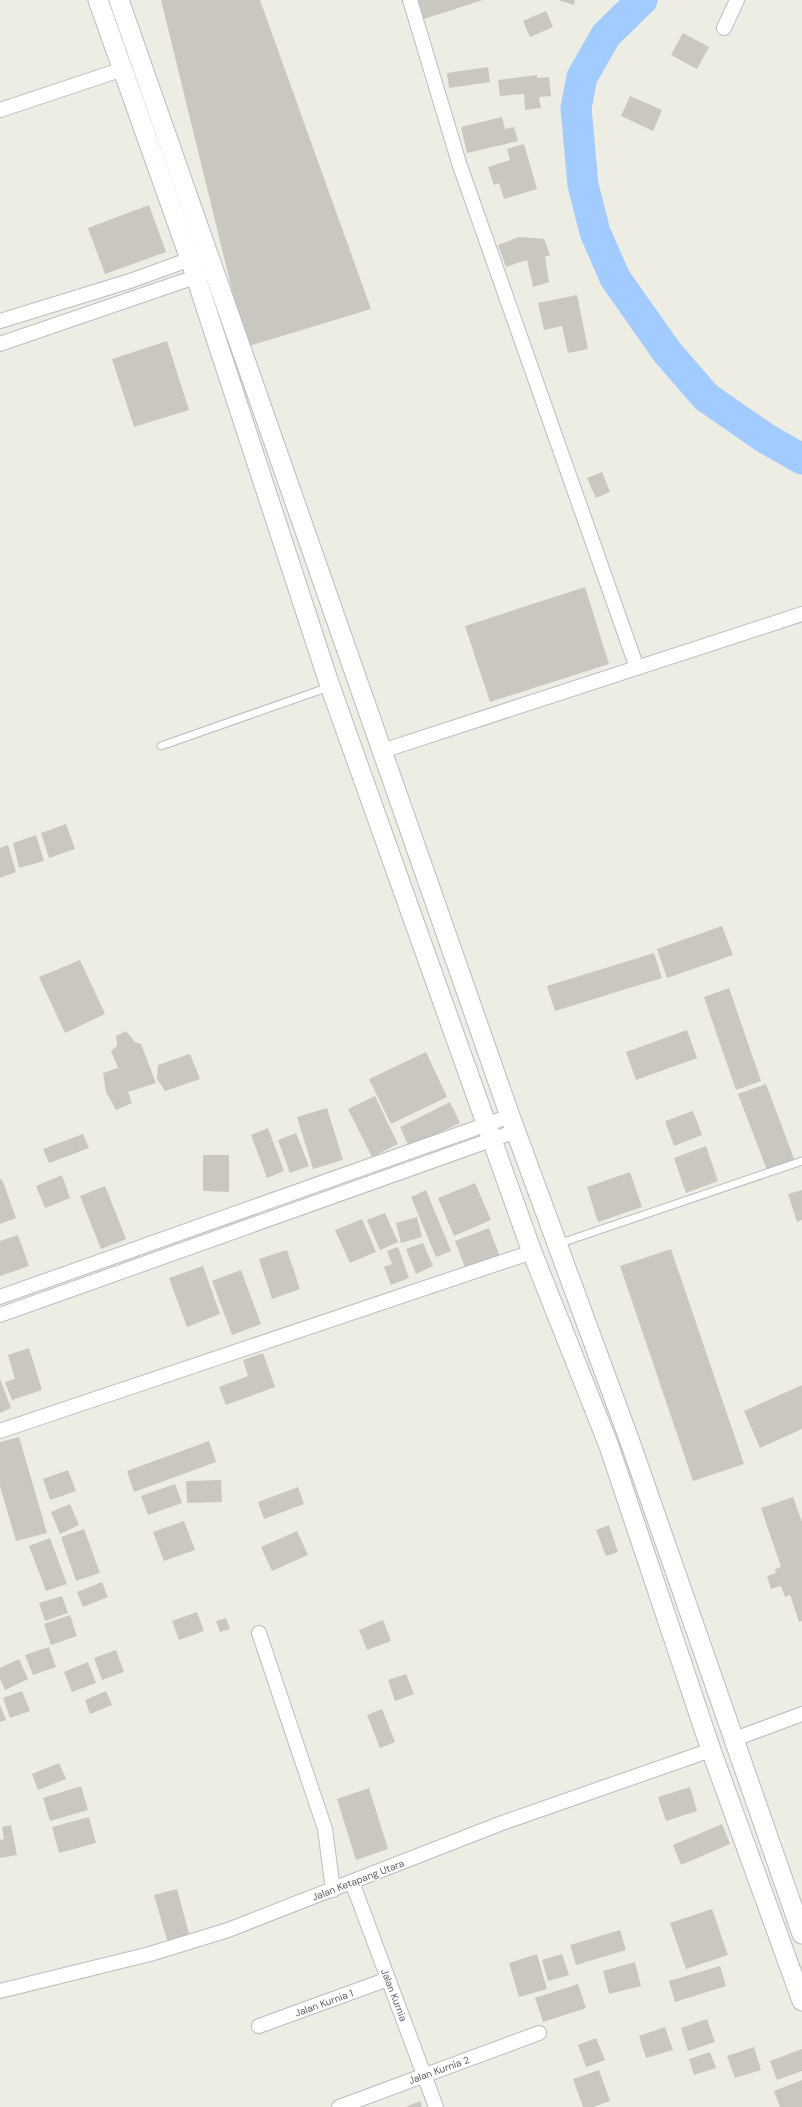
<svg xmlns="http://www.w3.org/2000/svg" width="802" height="2107" font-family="'DM Sans',sans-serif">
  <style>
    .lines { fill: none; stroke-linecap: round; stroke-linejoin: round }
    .river { stroke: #a2ccff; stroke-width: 31 }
    .building { fill: #c9c7c0 }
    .lane-casing { stroke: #bbbcc2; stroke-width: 9 }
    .street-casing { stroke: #bbbcc2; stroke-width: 16 }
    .secondary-casing { stroke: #b9bbc2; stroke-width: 21 }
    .lane { stroke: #fff; stroke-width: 7 }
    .street { stroke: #fff; stroke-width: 14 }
    .secondary { stroke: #fff; stroke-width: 19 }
    .labels { text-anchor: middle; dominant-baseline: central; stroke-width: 3; stroke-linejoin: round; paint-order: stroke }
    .street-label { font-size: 10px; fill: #5b5e64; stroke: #fff }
  </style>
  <rect width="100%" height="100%" fill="#eeede3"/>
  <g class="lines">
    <polyline class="river" points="642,0 606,35 582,77 576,108 583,185 595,232 615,278 667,352 706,397 765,438 802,459"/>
  </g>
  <g class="building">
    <polygon points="161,0 260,0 371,309 246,347"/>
    <polygon points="418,0 483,0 424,19"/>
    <polygon points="558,0 575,0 574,5"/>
    <polygon points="546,11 553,27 530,37 523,21"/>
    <polygon points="683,33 709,47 697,69 671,55"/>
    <polygon points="488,67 490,82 449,88 447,73"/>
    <polygon points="537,75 537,78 549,77 551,96 539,97 541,108 525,110 524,94 500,96 498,80"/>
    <polygon points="630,96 662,110 653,131 621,116"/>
    <polygon points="502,117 505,129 514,127 518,141 467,153 461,127"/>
    <polygon points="524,144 537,189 504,199 499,183 494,185 488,167 510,160 507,149"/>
    <polygon points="149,205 166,252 105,274 88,228"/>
    <polygon points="519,237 544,239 550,255 545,257 549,282 533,287 527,260 506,267 498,245"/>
    <polygon points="577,295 588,349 568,353 562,326 544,330 538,303"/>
    <polygon points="167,341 189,410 134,427 112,359"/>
    <polygon points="602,472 610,492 596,498 587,478"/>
    <polygon points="585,587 609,664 490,702 465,626"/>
    <polygon points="66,824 75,849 49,858 41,833"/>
    <polygon points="36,835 44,861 19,868 13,843"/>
    <polygon points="8,845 16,872 0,878 0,848"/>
    <polygon points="722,926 733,955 667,978 657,949"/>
    <polygon points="654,953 662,978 555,1011 547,986"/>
    <polygon points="80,960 105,1014 65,1033 39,977"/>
    <polygon points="729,988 761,1081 736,1090 704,997"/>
    <polygon points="687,1030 697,1058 636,1080 626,1052"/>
    <polygon points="126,1031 135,1042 141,1044 156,1083 128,1092 132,1103 116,1110 106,1092 103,1073 118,1068 111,1051 117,1046 116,1036"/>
    <polygon points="426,1052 447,1097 391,1124 369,1079"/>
    <polygon points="190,1054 200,1079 165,1091 157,1079 158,1065"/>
    <polygon points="766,1084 794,1159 767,1170 738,1094"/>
    <polygon points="375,1096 398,1144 372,1157 348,1109"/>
    <polygon points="450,1102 460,1123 409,1147 400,1127"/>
    <polygon points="327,1108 343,1160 313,1169 297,1117"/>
    <polygon points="693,1111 702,1135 674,1146 665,1121"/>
    <polygon points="268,1128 284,1171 267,1178 251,1135"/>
    <polygon points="296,1133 309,1166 290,1173 278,1140"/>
    <polygon points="83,1134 89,1148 49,1163 43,1149"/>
    <polygon points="706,1146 718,1181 686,1193 674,1158"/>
    <polygon points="203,1155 229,1155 229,1192 203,1191"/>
    <polygon points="630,1172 642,1207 598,1222 587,1187"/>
    <polygon points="62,1175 70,1198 45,1208 36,1186"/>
    <polygon points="2,1179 16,1218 0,1224 0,1180"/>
    <polygon points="475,1183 491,1220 454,1236 438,1198"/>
    <polygon points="105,1186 126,1239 101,1249 80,1196"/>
    <polygon points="426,1190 451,1251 436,1257 411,1197"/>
    <polygon points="802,1190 802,1220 797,1222 788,1194"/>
    <polygon points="385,1213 398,1242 380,1250 367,1220"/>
    <polygon points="417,1217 422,1237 401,1243 396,1223"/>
    <polygon points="362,1219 376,1252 350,1263 335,1230"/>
    <polygon points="489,1228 500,1257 466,1270 455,1241"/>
    <polygon points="18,1235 29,1266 0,1276 0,1241"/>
    <polygon points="423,1243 433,1266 416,1274 406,1249"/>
    <polygon points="398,1247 409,1278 391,1285 384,1267 392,1264 387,1251"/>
    <polygon points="671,1249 744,1464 693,1481 620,1266"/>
    <polygon points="287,1250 300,1289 272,1299 259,1259"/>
    <polygon points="203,1266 220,1314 187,1327 169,1278"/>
    <polygon points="241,1270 261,1324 232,1335 212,1281"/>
    <polygon points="29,1348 42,1390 12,1400 5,1382 15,1379 8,1355"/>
    <polygon points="263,1353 275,1387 226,1405 219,1387 248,1376 243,1360"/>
    <polygon points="0,1379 11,1408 0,1413"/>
    <polygon points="802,1385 802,1429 760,1448 744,1411"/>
    <polygon points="19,1437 47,1533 16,1541 0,1486 0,1442"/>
    <polygon points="209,1441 216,1462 134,1492 127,1471"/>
    <polygon points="68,1470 76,1491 50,1500 43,1479"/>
    <polygon points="221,1480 222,1502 187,1503 186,1481"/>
    <polygon points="175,1484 182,1503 148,1515 141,1496"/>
    <polygon points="298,1487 304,1504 264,1519 258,1502"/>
    <polygon points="793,1497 802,1522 802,1621 799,1622 790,1595 785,1597 781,1586 771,1589 767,1576 776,1573 775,1569 781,1567 761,1508"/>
    <polygon points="70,1504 79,1525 60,1534 51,1512"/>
    <polygon points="184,1521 195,1550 164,1561 153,1532"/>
    <polygon points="609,1525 618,1552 606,1556 596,1530"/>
    <polygon points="84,1529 100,1573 76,1581 61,1537"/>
    <polygon points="297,1531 308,1555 272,1571 261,1547"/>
    <polygon points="50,1538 67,1584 46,1591 29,1546"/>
    <polygon points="102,1582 108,1597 83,1607 77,1592"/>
    <polygon points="62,1596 68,1613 45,1621 39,1603"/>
    <polygon points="197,1612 204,1631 179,1640 172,1621"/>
    <polygon points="70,1615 77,1636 51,1645 44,1624"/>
    <polygon points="226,1618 230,1629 220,1632 216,1621"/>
    <polygon points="383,1620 391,1641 367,1650 359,1630"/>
    <polygon points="49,1647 56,1667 33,1675 25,1655"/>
    <polygon points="116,1650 124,1672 102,1680 94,1658"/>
    <polygon points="19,1659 28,1679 5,1690 0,1679 0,1668"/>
    <polygon points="88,1662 96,1683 72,1692 64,1672"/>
    <polygon points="406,1674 414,1694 395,1701 388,1680"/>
    <polygon points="22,1691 30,1711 10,1718 3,1698"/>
    <polygon points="106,1691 112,1705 90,1714 85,1700"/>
    <polygon points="0,1705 6,1720 0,1722"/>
    <polygon points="382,1709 395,1742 380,1748 367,1715"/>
    <polygon points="59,1763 66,1779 38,1790 32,1774"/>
    <polygon points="81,1786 88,1810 50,1821 43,1798"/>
    <polygon points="690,1787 697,1811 666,1821 658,1797"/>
    <polygon points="369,1788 388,1849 356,1860 337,1799"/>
    <polygon points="89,1817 96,1843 59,1853 52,1827"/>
    <polygon points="722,1824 730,1844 681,1865 673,1845"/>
    <polygon points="11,1825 17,1855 0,1858 0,1840 4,1839 2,1827"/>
    <polygon points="177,1889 191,1941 169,1947 154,1895"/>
    <polygon points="712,1909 728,1955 686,1969 670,1923"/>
    <polygon points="620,1930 626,1950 576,1965 570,1945"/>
    <polygon points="537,1954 547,1989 519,1997 509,1963"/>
    <polygon points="562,1954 569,1975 548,1981 542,1960"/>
    <polygon points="635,1962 641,1986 609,1994 603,1971"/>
    <polygon points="720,1966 726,1986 675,2002 669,1981"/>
    <polygon points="578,1984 586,2008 543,2022 535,1998"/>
    <polygon points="707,2019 715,2042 688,2051 681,2028"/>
    <polygon points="665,2027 673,2050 646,2058 639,2036"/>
    <polygon points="596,2038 605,2060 586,2067 578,2045"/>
    <polygon points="754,2047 761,2070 735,2078 727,2056"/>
    <polygon points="802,2049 802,2071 777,2080 770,2061"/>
    <polygon points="710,2052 716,2068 694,2075 689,2059"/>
    <polygon points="599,2070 610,2101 593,2107 583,2107 573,2079"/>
    <polygon points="802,2080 802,2107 780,2107 774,2091"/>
    <polygon points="420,2101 422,2107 406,2107"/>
  </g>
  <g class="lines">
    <g class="lane-casing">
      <g id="lane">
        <polyline points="161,746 329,687"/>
        <polyline points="558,1244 802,1161"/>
      </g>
    </g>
    <g class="street-casing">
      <g id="street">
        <polyline points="410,0 459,163 637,668"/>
        <polyline points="724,28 737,0"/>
        <polyline points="0,110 123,69"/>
        <polyline points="0,321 130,281 199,256"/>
        <polyline points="0,344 204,274"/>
        <polyline points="382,751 802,614"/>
        <polyline points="0,1297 510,1116"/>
        <polyline points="0,1315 516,1131"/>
        <polyline points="0,1431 532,1252"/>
        <polyline points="259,1633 325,1829 333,1890"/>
        <polyline points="732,1740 802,1714"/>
        <polyline points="352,1882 436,2107"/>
        <polyline points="0,1991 150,1954 228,1930 502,1823 711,1750"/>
        <polyline points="259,2026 388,1979"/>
        <polyline points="339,2107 539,2033"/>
      </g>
    </g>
    <g class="secondary-casing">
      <g id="secondary">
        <polyline points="98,0 190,259 330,686 532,1252 609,1446 711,1750 802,2001"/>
        <polyline points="119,0 510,1116 629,1439 802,1934"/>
      </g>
    </g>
    <use href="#lane" class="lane"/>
    <use href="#street" class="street"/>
    <use href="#secondary" class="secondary"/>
  </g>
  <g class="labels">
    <g class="street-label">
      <text transform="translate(358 1880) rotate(-21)">Jalan Ketapang Utara</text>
      <text transform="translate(394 1995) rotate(69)">Jalan Kurnia</text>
      <text transform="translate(324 2003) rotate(-20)">Jalan Kurnia 1</text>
      <text transform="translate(439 2070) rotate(-20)">Jalan Kurnia 2</text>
    </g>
  </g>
</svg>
